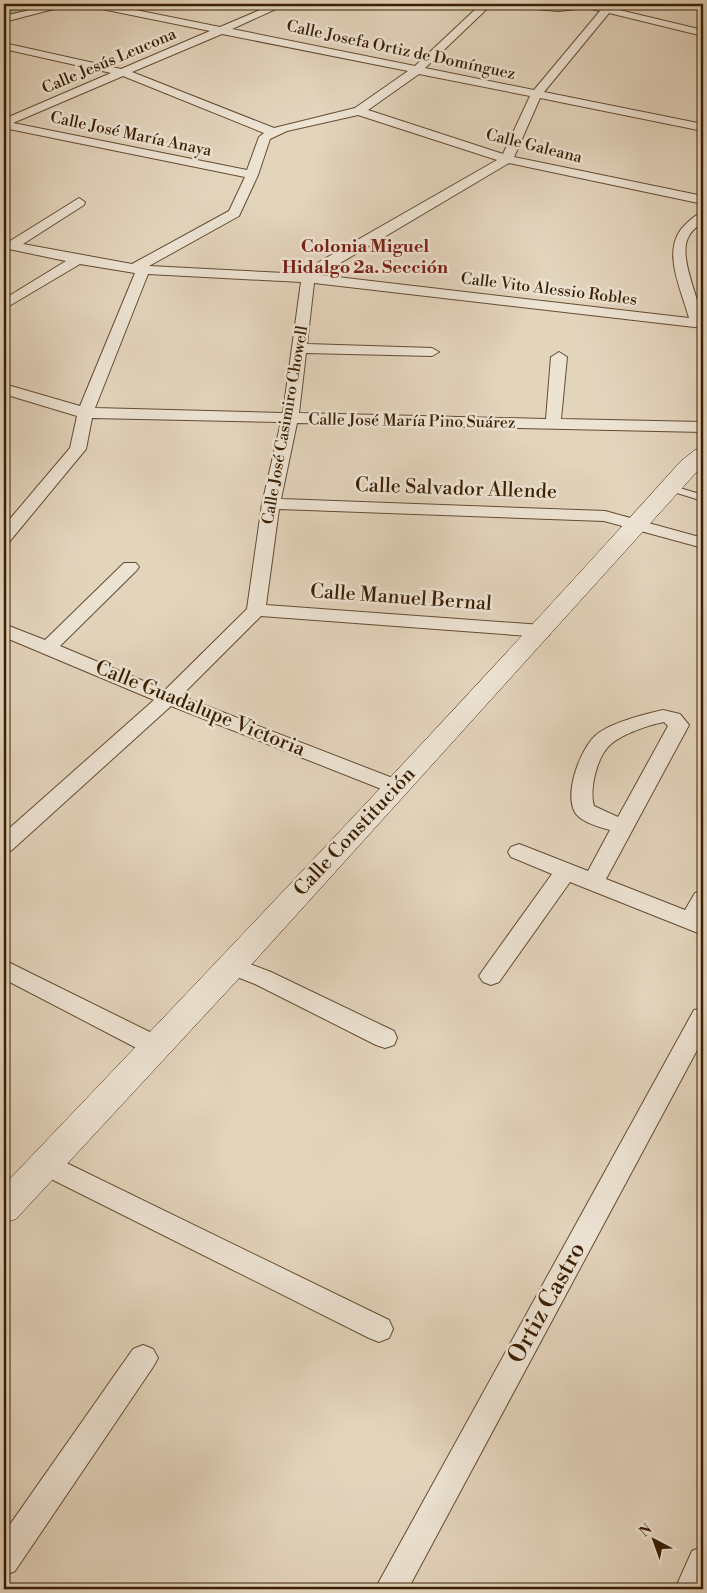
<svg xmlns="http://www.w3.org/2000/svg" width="707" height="1593" font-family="'Libre Bodoni',serif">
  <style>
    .green { fill: #afbe94; stroke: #746e4c }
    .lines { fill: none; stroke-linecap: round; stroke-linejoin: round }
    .lane-casing { stroke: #644c31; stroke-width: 2 }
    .street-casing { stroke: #644c31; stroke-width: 2 }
    .secondary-casing { stroke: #3a1f03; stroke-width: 1 }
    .lane { fill: #ede3d3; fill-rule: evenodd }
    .street { fill: #ede3d3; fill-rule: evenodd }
    .secondary { fill: #ede3d3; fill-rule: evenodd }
    .labels { text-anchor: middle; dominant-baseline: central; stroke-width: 5; stroke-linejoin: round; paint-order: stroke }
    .far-street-label { font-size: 16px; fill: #3a1f03; stroke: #ede3d3 }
    .far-neighbourhood-label { font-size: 18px; font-weight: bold; fill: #7a1f14; stroke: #ede3d3 }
    .street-label { font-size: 20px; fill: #3a1f03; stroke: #ede3d3 }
    .near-street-label { font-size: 24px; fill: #3a1f03; stroke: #ede3d3 }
  </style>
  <rect width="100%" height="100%" fill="#e3d4bc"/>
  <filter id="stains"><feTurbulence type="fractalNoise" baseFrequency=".004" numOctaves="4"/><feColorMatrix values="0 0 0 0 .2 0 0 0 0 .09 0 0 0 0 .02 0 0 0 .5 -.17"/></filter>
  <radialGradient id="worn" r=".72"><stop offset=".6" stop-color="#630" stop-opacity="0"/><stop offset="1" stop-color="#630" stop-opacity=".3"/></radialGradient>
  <polygon class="green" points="4,4 61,4 4,18"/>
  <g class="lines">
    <g class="lane-casing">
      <polygon id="lane" points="670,485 703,495 703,501 667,490 666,488"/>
    </g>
    <g class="street-casing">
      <g id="street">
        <polygon points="56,4 73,4 4,22 4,16"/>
        <path d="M 87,4 L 106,4 L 220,27 L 274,4 L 287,4 L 232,29 L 415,66 L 481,4 L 492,4 L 425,68 L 534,90 L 600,11 L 587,8 L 558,11 L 514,7 L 509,4 L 594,4 L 703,30 L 703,36 L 609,13 L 544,92 L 703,124 L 703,131 L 540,98 L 514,157 L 703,196 L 703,204 L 509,163 L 320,275 L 689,318 C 681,288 659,247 687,223 C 692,218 697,214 703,212 L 703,222 C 698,226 692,230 689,236 C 676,257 703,304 703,328 L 314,283 L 307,344 L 432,348 L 439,352 L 432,356 L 306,353 L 299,413 L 546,419 L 551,357 L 559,352 L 567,357 L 561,419 L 703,422 L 703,432 L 297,423 L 281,499 L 605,511 L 703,538 L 703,548 L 604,521 L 279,509 L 266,605 L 542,625 L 549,627 L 551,631 L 549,635 L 542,637 L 261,616 L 181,696 L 403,782 L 407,787 L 403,792 L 396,794 L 389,792 L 171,706 L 12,850 L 4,853 L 4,833 L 154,700 L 4,637 L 4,624 L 45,640 L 124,563 L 136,563 L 139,567 L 136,571 L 60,646 L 165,690 L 247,609 L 262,504 L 281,422 L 92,418 L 86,449 L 10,541 L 4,542 L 4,526 L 70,448 L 77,416 L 4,394 L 4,384 L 80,406 L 135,273 L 80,264 L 4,309 L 4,299 L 66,261 L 4,248 L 4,240 L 10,241 L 79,198 L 85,202 L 84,205 L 23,244 L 132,264 L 229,211 L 245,177 L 4,128 L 4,119 L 111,73 L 4,49 L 4,43 L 121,69 L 210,31 L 92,7 ZM 222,34 L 408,71 L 355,108 L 274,128 L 132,72 ZM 419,74 L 530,96 L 503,154 L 368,110 ZM 123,76 L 264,133 L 259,137 L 247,170 L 13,123 ZM 358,115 L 497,160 L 319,262 L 305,274 L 149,266 L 239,216 L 258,175 L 270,139 L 287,131 ZM 148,274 L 301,282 L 283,413 L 95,408 Z"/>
        <path d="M 663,710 L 680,714 L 689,725 L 606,879 L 685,910 L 695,893 L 703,891 L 703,935 L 570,882 L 499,982 L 491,985 L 483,982 L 479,976 L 483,970 L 552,874 L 511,857 L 508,852 L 511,847 L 519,844 L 527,847 L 588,871 L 610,830 C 599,827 584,823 576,814 C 563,795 580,750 595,736 C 609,723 645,714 663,710 ZM 664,722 L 668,726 L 618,817 L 594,806 C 589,789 597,756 611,744 C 623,734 648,725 664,722 Z"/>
        <polygon points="232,957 271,972 394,1031 397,1038 394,1045 385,1048 376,1045 255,984 224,972 220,966 224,960"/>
        <polygon points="4,960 164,1039 167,1046 164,1053 155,1056 146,1053 4,979"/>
        <polygon points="703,1008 703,1039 408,1589 375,1589 694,1010"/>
        <polygon points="46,1153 389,1320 393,1329 389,1338 379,1342 369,1338 37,1172 33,1164 37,1156"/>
        <polygon points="143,1345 153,1349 158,1358 153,1367 15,1571 4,1576 4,1533 133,1349"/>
        <polygon points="703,1546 703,1589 675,1589 692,1551"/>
      </g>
    </g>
    <g class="secondary-casing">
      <path id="secondary" d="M 703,449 L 703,465 L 243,974 L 16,1219 L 4,1223 L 4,1185 C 232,946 460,707 681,461 L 695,450 Z"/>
    </g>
    <use href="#lane" class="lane"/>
    <use href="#street" class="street"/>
    <use href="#secondary" class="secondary"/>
  </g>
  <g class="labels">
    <g class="far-street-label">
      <text transform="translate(401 50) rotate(12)">Calle Josefa Ortiz de Domínguez</text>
      <text transform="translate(109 61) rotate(-23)">Calle Jesús Leucona</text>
      <text transform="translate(131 134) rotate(12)">Calle José María Anaya</text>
      <text transform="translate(534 146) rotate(14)">Calle Galeana</text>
      <text transform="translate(549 289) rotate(7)">Calle Vito Alessio Robles</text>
      <text transform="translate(412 421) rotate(1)">Calle José María Pino Suárez</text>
      <text transform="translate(285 425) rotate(-80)">Calle José Casimiro Chowell</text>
    </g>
    <g class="far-neighbourhood-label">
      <text x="365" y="246">Colonia Miguel<tspan x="365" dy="21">Hidalgo 2a. Sección</tspan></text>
    </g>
    <g class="street-label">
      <text transform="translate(456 489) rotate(2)">Calle Salvador Allende</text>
      <text transform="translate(401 598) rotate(4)">Calle Manuel Bernal</text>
      <text transform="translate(200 709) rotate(22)">Calle Guadalupe Victoria</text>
      <text transform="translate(355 832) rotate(-47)">Calle Constitución</text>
    </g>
    <g class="near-street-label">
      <text transform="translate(547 1303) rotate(-61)">Ortiz Castro</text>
    </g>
  </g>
  <rect width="707" height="1593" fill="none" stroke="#e3d4bc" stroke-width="20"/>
  <rect x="5" y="5" width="697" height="1583" fill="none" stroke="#3a1f03" stroke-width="2.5"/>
  <rect x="10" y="10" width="687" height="1573" fill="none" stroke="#3a1f03"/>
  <g transform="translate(654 1540) rotate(319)" stroke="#ede3d3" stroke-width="4" paint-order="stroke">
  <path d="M0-4L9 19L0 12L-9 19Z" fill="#3a1f03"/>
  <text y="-8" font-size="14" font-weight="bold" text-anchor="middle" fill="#3a1f03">N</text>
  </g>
  <rect width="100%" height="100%" filter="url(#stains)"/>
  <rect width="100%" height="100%" fill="url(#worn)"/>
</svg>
